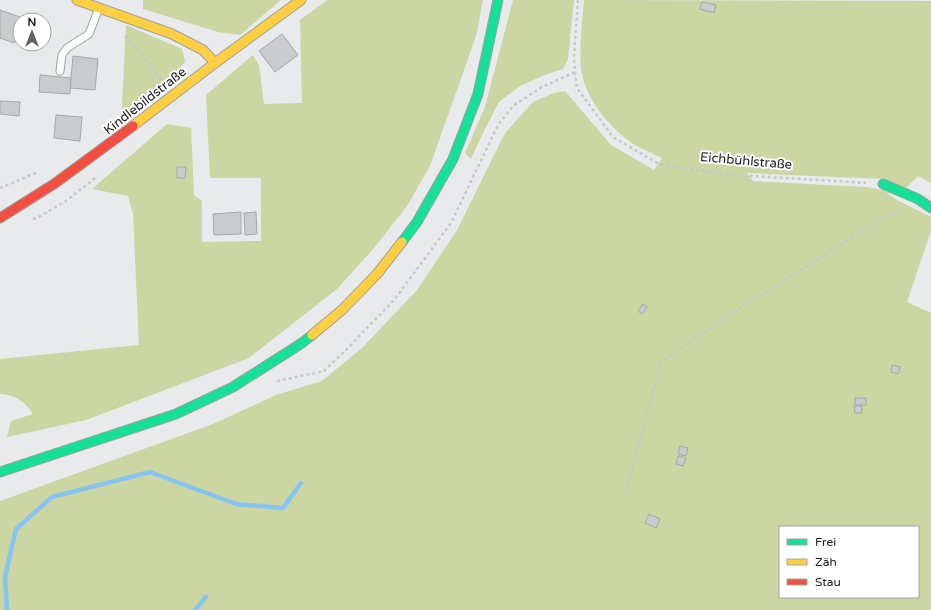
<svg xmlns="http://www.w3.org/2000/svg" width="931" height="610" font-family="'Varela Round',sans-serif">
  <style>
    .green { fill: #cbd6a3; fill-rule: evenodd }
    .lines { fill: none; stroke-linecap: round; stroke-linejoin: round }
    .stream { stroke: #87c4f2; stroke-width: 4.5 }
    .building { fill: #cacbcd; stroke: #a6a7a9 }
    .lane-casing { stroke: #9ea0a1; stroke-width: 9 }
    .fast-casing { stroke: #9ea0a1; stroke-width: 11 }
    .slow-casing { stroke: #9ea0a1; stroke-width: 11 }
    .jam-casing { stroke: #9ea0a1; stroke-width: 11 }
    .path { stroke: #c7c8c8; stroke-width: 2.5; stroke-dasharray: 3 3; stroke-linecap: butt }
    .lane { stroke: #fcfcfc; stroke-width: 7 }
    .fast { stroke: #16e098; stroke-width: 9 }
    .slow { stroke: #ffcf43; stroke-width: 9 }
    .jam { stroke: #f24e42; stroke-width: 9 }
    .labels { text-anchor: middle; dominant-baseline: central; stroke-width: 4; stroke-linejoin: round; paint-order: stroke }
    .street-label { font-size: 13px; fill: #191b1c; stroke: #fff }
  </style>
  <rect width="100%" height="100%" fill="#e8eaec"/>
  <g class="green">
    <polygon points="143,0 281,0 240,35 218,32 143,9"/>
    <path d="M 327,0 L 483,0 L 476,36 L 430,166 L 407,206 L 374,248 L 337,289 L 249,358 L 86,420 L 7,437 L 11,421 L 33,414 C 25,401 15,395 0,394 L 0,359 L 139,345 L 133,214 L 128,196 L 92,189 L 167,124 L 191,128 L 194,195 L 202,201 L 202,242 L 261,241 L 261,178 L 210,178 L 206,95 L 253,55 L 259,65 L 264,104 L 302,103 L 300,20 Z"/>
    <polygon points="513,0 574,0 568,59 563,69 547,74 520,86 499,102 484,131 471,159 465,153 485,107"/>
    <path d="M 584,0 L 931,1 L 931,183 L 918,176 L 905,189 L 883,179 L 747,173 L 753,181 L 865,187 L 884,190 L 895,199 L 931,217 L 931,231 L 907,302 L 931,313 L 931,610 L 0,610 L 0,501 L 213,424 L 276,395 L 322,381 L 363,347 L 417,290 L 457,230 L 505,133 L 533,102 L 554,93 L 565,91 L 611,145 L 654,170 L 662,158 C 652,153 641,149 632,143 C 609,128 583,95 581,67 C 579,45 582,22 584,0 ZM 780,527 L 918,527 L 918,597 L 780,597 Z"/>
    <polygon points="126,25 182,49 185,62 172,77 121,125"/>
  </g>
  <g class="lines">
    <g class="stream">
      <polyline points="7,610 5,577 16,529 52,497 150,472 236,504 283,508 301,483"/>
      <polyline points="195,610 206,597"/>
    </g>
  </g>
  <g class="building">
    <polygon points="702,2 716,5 714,13 700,9"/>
    <polygon points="0,10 23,18 22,20 20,20 20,26 14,43 0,38"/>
    <polygon points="282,34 298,55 275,72 259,51"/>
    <polygon points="73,56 98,59 95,90 70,88"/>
    <polygon points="40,75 71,78 70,94 39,92"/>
    <polygon points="0,101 20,102 19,116 0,114"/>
    <polygon points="56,115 82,117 80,141 54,138"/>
    <polygon points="177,167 186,167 185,178 177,178"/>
    <polygon points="241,212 241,234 214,235 213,214"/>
    <polygon points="256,212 257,234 245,235 244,213"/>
    <polygon points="643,304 647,307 642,314 638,311"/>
    <polygon points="892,365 900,367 898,374 891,372"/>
    <rect x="855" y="398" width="11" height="7"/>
    <polygon points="854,406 862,406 862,413 855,413"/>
    <polygon points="680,446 688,448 686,456 678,454"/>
    <polygon points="678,456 686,458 683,466 676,464"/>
    <polygon points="649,514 660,519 656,528 645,523"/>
  </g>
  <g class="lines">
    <g class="lane-casing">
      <polyline id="lane" points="60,71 62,55 67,48 89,34 99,8"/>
    </g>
    <g class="fast-casing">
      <g id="fast">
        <polyline points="883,184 918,199 931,208"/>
        <polyline points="402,242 417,222 453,159 478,94 498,0"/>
        <polyline points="0,472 176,414 233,387 302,343 312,335"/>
      </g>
    </g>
    <g class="slow-casing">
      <g id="slow">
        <polyline points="77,0 172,34 203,50 215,63"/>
        <polyline points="133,126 215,63 301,0"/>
        <polyline points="312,335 342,310 377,274 402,242"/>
      </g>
    </g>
    <g class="jam-casing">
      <polyline id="jam" points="0,218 54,184 133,126"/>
    </g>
    <g class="path">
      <polyline points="578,0 574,56 575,72 577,88 613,137 659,164 721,174 866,183"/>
      <polyline points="125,36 144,57 163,83"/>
      <polyline points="0,188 38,172"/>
      <polyline points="33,219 37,218 66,201 98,176"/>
      <polyline points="277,381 324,371 348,348 394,300 451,223 498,125 513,106 542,87 575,72"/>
      <polyline points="626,491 661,362 729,315 898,209"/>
    </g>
    <use href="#lane" class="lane"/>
    <use href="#fast" class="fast"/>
    <use href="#slow" class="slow"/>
    <use href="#jam" class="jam"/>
  </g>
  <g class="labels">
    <g class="street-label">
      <text transform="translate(145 101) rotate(-38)">Kindlebildstraße</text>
      <text transform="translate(746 161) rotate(5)">Eichbühlstraße</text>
    </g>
  </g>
  <rect x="779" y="526" width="140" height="72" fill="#ffffff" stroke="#a3a4a4"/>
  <rect x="787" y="539" width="20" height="6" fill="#16e098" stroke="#a3a4a4"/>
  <text x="815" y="546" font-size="12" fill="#191b1c">Frei</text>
  <rect x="787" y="559" width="20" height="6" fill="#ffcf43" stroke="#a3a4a4"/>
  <text x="815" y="566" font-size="12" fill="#191b1c">Zäh</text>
  <rect x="787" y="579" width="20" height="6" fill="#f24e42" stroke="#a3a4a4"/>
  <text x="815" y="586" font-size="12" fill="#191b1c">Stau</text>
  <g transform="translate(32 32)"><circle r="19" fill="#ffffff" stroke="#a3a4a4"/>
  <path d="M0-3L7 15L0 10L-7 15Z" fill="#616365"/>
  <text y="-6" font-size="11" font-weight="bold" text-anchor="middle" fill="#191b1c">N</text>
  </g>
</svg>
